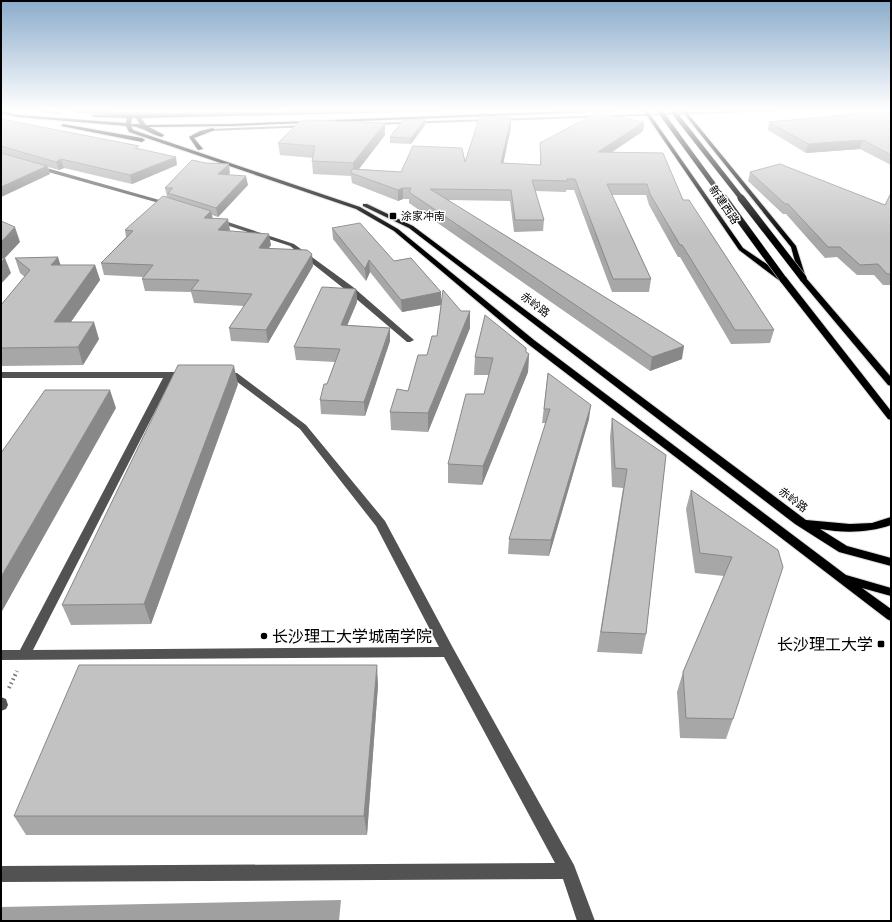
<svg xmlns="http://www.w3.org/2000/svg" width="892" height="922" font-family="Karla,'Noto Sans SC',sans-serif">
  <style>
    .water { fill: #a0a0a0 }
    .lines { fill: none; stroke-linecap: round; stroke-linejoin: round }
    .major-casing { stroke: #dbdbdb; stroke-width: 2 }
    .path { stroke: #747474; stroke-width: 4; stroke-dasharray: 1.5 3; stroke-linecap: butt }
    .minor { fill: #525252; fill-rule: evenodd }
    .major { fill: #000; fill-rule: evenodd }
    .major-bridge-far1-casing { stroke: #dbdbdb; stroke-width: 6; stroke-linecap: butt }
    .major-bridge-casing { stroke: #dbdbdb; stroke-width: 8; stroke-linecap: butt }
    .major-bridge-far1 { stroke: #000; stroke-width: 5 }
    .major-bridge { stroke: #000; stroke-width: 7 }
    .wall { fill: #a7a7a7 }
    .shaded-wall { fill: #888 }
    .building { fill: #c2c2c2; stroke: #888 }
    .poi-dot { fill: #000; stroke: #fff; stroke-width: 1.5 }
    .labels { text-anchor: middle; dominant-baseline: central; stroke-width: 3; stroke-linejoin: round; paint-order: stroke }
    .far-street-label { font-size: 11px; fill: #000; stroke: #fff }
    .far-poi-label { font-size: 11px; fill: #000; stroke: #fff; text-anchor: start }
    .near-poi-label { font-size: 16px; fill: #000; stroke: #fff; text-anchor: start }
  </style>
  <rect width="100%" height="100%" fill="#fff"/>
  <polygon class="water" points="341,900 339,921 1,921 1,907"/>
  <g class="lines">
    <g class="major-casing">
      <g id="major">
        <polygon points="29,110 41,110 61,113 59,114"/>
        <path d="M 405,110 L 445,110 L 443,111 L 141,118 L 146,125 L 231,124 L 591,110 L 621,110 L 619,111 L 231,126 L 149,127 L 164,135 L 162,137 C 149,134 146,128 131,126 L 133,130 L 360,207 L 398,229 L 534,340 L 846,575 L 891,588 L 891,596 L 862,588 L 891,609 L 891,621 L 887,619 L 528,344 L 394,231 L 356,209 L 129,132 L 126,126 L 18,117 L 1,113 L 1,111 L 18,115 L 126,123 L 127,118 L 93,117 L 91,116 L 93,115 L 233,115 ZM 132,118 L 136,118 L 140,124 L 131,124 Z"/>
        <polygon points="643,110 647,110 743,248 786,277 891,411 891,420 888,419 780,281 739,250"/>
        <polygon points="681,110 685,110 796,246 806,278 891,377 891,386 888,385 800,280 791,247"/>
        <polygon points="63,124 142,138 145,140 142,142 61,126"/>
        <polygon points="213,128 215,130 194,138 203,149 198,150 189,137 200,131"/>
        <path d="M 363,204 L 367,204 L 413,226 L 806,520 L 850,524 L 872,523 L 891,517 L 891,525 C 868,533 844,533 820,529 L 847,546 L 891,558 L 891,566 L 839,552 L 795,524 L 409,228 L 363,206 Z"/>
      </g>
    </g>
    <polyline class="path" points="9,688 17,671"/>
    <g class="minor">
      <path d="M 66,110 L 175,113 L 356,110 L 354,111 C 274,114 194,118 114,115 C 103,114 73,114 66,110 Z"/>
      <polygon points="757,110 791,110 789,111 372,125 370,124 372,123"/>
      <polygon points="308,125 310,127 210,131 208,130 210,129"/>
      <polygon points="36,165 170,203 171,204 166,205 34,168 33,167"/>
      <polygon points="216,218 294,244 353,287 414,340 410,342 407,342 347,291 290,246 214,221 213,220"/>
      <polygon points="1,372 186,372 190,375 186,378 172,378 33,650 439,647 376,526 300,429 232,378 224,378 220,375 224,372 237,373 306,425 385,521 453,648 574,865 595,921 577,921 563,879 1,882 1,866 555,863 444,657 1,660 1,650 20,650 163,378 1,378"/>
      <polygon points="1,697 6,699 8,705 6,709 1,711"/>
    </g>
    <use href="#major" class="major"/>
    <g class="major-bridge-far1-casing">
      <g id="major-bridge-far1">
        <polyline points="659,110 724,199"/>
        <polyline points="672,110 742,199"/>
      </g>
    </g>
    <g class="major-bridge-casing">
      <g id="major-bridge">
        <polyline points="724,198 783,279"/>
        <polyline points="741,198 803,278"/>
      </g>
    </g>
    <use href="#major-bridge-far1" class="major-bridge-far1"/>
    <use href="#major-bridge" class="major-bridge"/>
  </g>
  <g class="wall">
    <polygon points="853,110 891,110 891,165 860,149 806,153 768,130 769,122 854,114 852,114"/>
    <polygon points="511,118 511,127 503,163 540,165 540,143 644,122 643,131 611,153 683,200 774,330 770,343 731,344 680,257 678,257 649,205 646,195 612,195 651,279 649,292 612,292 574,190 566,190 566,192 535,191 544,220 543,231 514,232 510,201 448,200 682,359 650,371 409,203 409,199 403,199 398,201 352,183 351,176 313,174 312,161 313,158 280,155 278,143 385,123 385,135 359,169 401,172 465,162"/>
    <polygon points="1,119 139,149 177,165 132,184 64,168 59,170 48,167 50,174 1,197"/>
    <polygon points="425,125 411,144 390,143 390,137"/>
    <polygon points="750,172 885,205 891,193 891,285 883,285 874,275 857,275 837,257 825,258 786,214 783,214 748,181"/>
    <polygon points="230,173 228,175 248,185 218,217 212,215 213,219 228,219 229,231 271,245 269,248 313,266 268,343 231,341 229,328 244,306 194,303 191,292 145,291 142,279 144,277 104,275 101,263 126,237 125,230 169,198 169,197 167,197 165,188"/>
    <polygon points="332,228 394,261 441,292 441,299 461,311 470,311 470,328 428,432 391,430 390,412 408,391 437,336 441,305 402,312 370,272 366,281 333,239"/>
    <polygon points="15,258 61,265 95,265 100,280 71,322 99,339 83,365 1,366 1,305 25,277 20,273"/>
    <polygon points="356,289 357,302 347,325 390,328 390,341 365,416 321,414 320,400 327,384 335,362 296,360 294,347"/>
    <polygon points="526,352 529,354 528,372 482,485 448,483 448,464 484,394 489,375 474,375 475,357"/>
    <polygon points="548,373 589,419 549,556 508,554 509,539 546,423 542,423"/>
    <polygon points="238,384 151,624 71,625 62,605"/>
    <polygon points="612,418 666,455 646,634 642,654 597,652 623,488 612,487 610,437"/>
    <polygon points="691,490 778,550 733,719 726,739 680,738 677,692 683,672 724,576 695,573 686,509"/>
    <polygon points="378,685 367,835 26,835 14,816"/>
  </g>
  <g class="shaded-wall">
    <polygon points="511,118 511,127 501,174 501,163"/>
    <polygon points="425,119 425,125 411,144 411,138"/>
    <polygon points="644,122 643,131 597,162 598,152"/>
    <polygon points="385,123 385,135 355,174 354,174 353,163"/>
    <polygon points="863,140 860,149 806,153 808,144"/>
    <polygon points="176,157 177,165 132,184 130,175"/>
    <polygon points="61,159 64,168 59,170 56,162"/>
    <polygon points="229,164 230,173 220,183 218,174"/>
    <polygon points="47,166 50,174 1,197 1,187"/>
    <polygon points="246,176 248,185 218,217 216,208"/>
    <polygon points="403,188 403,199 398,201 398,190"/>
    <polygon points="211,211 213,222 204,218"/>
    <polygon points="228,219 230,230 220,242 218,230"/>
    <polygon points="15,227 20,242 5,258 11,273 1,284 1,242"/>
    <polygon points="269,234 271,245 260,259 259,248"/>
    <polygon points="312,254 313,266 268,343 266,330"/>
    <polygon points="58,257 63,273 51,265"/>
    <polygon points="369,260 370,272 366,281 365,269"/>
    <polygon points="95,265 100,280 59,339 54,322"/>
    <polygon points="356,289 357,302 342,338 341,325"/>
    <polygon points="441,292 441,305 402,312 401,300"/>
    <polygon points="470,311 470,328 428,432 428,413"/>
    <polygon points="94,322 99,339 83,365 78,347"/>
    <polygon points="390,328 390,341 365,416 364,402"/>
    <polygon points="684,346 682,359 650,371 652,357"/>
    <polygon points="529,354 528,372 482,485 483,466"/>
    <polygon points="234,366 238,384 151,624 144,604"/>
    <polygon points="110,390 116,408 1,613 1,577"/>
    <polygon points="591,405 589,419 549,556 551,540"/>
    <polygon points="377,665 378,685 367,835 364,816"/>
  </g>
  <g class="building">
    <polygon points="862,110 891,110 891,155 863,140 808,144 769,122 868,113"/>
    <polygon points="596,113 644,122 598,152 663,153 683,200 689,200 774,330 735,330 682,245 680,245 650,194 647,184 607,184 651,279 613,279 575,179 567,179 567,181 532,180 544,220 515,220 511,190 430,189 684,346 652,357 409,192 411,188 403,188 398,190 351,173 352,169 401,172 413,146 462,148 465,162 480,116 511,118 501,163 541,165 540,143"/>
    <polygon points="1,119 139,146 135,148 176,157 130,175 61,159 56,162 1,146"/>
    <polygon points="425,119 411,138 390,137 403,120"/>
    <polygon points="307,120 385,123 353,163 312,161 315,146 278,143 299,122"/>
    <polygon points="1,153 47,166 1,187"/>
    <polygon points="192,160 206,163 229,164 218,174 246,176 216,208 168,193 173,188 165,188"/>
    <polygon points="780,164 885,205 891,193 891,274 887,274 878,264 860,265 840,247 828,247 788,204 785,204 750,172"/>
    <polygon points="163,196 211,211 204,218 228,219 218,230 269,234 259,248 307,250 312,254 266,330 229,328 252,294 191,290 199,280 142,279 153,265 101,263 133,231 125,230"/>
    <polygon points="1,221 15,227 1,242"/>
    <polygon points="360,223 394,261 411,258 441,292 401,300 369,260 365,269 332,228"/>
    <polygon points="58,257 51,265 95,265 54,322 94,322 78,347 1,348 1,305 30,270 15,258"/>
    <polygon points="1,258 5,258 1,262"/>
    <polygon points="322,287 356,289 341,325 390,328 364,402 320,400 324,384 327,384 340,349 294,347"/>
    <polygon points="443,290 461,311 470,311 428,413 390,412 397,389 408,391 418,355 427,355 432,336 437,336"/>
    <polygon points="485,315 526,348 526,352 529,354 483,466 448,464 466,394 484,394 493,358 475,357"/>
    <polygon points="178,365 232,365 234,366 144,604 62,605"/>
    <polygon points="548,373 591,405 551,540 509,539 550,409 544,409"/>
    <polygon points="45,390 110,390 1,577 1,453"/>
    <polygon points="612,418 666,455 646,634 601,632 627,469 615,468"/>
    <polygon points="691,490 778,550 783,567 733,719 686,718 683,672 732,557 700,553"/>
    <polygon points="79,665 377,665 364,816 14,816"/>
  </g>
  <linearGradient id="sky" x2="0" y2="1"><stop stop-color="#8baccb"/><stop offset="0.46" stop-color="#fff"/><stop offset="1" stop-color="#fff" stop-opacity="0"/></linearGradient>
  <rect width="892" height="239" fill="url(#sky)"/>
  <g class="poi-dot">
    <rect x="389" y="212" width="8" height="8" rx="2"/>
    <circle cx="264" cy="636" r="4"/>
    <rect x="877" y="640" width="8" height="8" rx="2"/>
  </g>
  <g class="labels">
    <g class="far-street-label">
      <text transform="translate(724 205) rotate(56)">新建西路</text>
      <text transform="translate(535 305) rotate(37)">赤岭路</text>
      <text transform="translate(793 500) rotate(37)">赤岭路</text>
    </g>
    <g class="far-poi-label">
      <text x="401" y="216">涂家冲南</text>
    </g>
    <g class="near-poi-label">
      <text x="272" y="636">长沙理工大学城南学院</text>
      <text x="873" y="644" text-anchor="end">长沙理工大学</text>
    </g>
  </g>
  <rect width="892" height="922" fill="none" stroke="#000000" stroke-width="4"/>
</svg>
